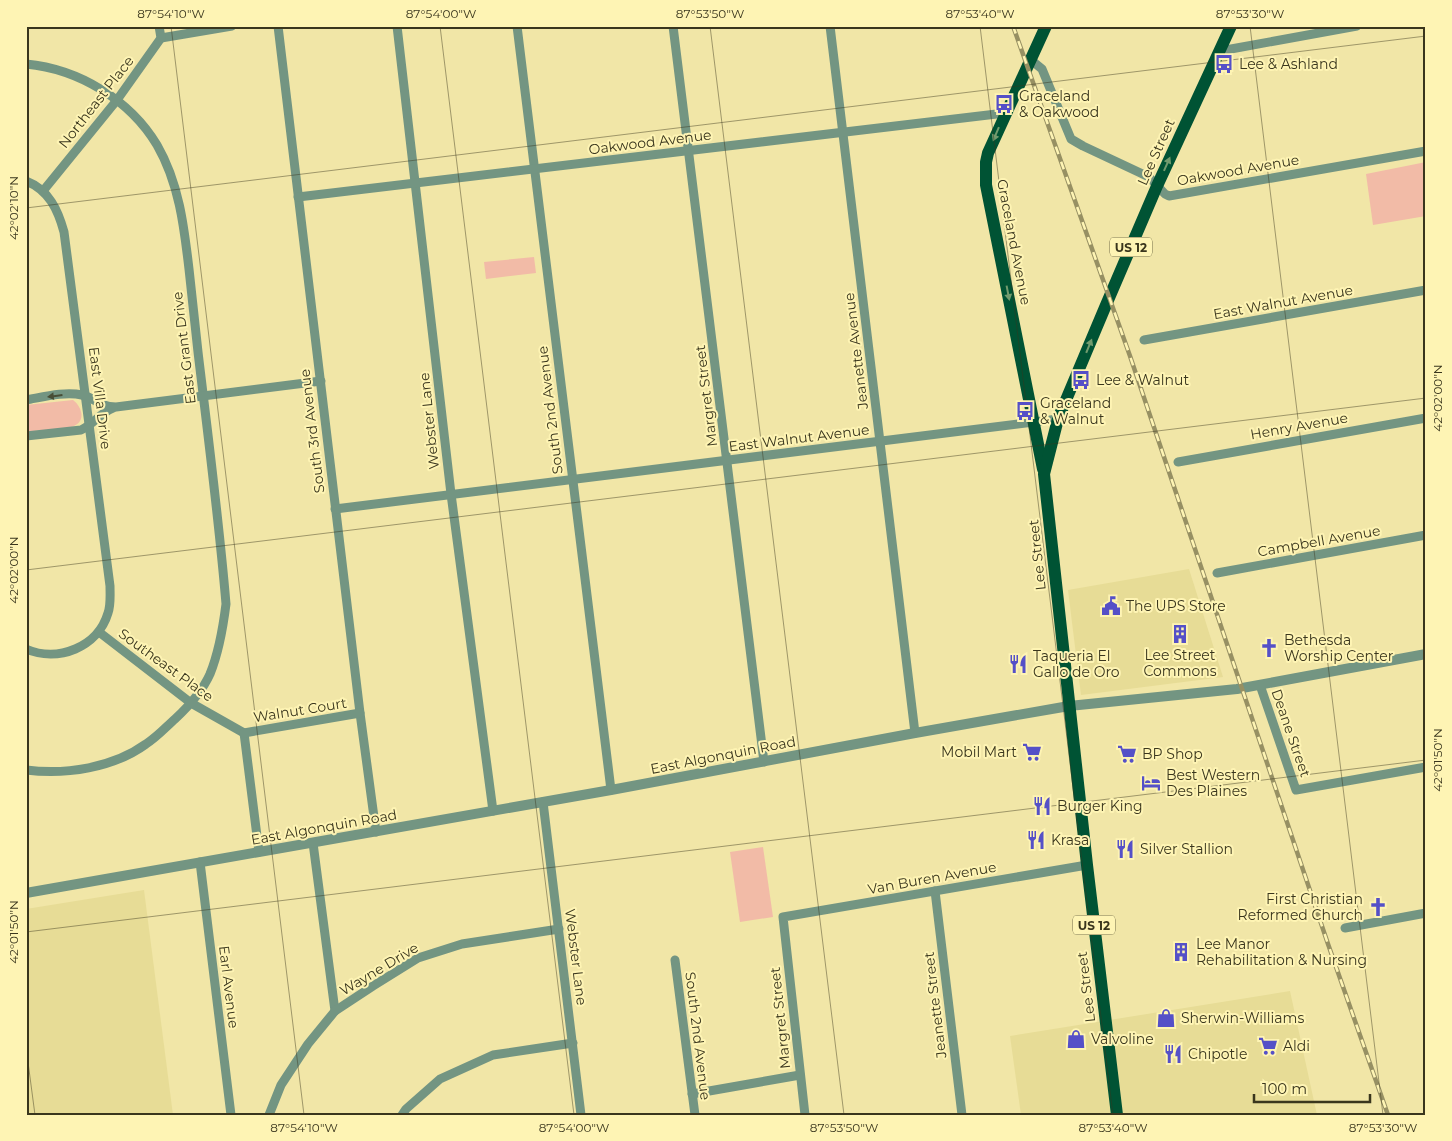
<svg xmlns="http://www.w3.org/2000/svg" width="1452" height="1141" font-family="Montserrat,sans-serif">
  <style>
    .built { fill: #e7dc96 }
    .green { fill: #f2bba7 }
    .lines { fill: none; stroke-linecap: round; stroke-linejoin: round }
    .minor { stroke: #739582; stroke-width: 9 }
    .tertiary { stroke: #739582; stroke-width: 10 }
    .primary { stroke: #005334; stroke-width: 12 }
    .rail-casing { stroke: #979063; stroke-width: 4.5 }
    .rail { stroke: #fef4b4; stroke-width: 2.5; stroke-dasharray: 8; stroke-linecap: butt }
    .oneway { fill: #729b6e }
    .oneway2 { fill: #484e36 }
    .ticks { fill: none; stroke: #3a361d; stroke-width: 1; stroke-opacity: 0.45 }
    .labels { text-anchor: middle; dominant-baseline: central; stroke-width: 4; stroke-linejoin: round; paint-order: stroke }
    .shield { fill: #fef4b4; stroke: #756f4a; stroke-width: 1 }
    .shield-label { font-size: 12px; font-weight: bold; fill: #3a361d }
    .poi-label { font-size: 14px; fill: #3a361d; stroke: #fef4b4; text-anchor: start }
    .street-label { font-size: 14px; fill: #3a361d; stroke: #fef4b4 }
    .neatline { fill: none; stroke: #3a361d; stroke-width: 2 }
    .ticks-label { font-size: 12px; text-anchor: middle; fill: #3a361d }
  </style>
  <rect width="100%" height="100%" fill="#f1e6a7"/>
  <g class="built">
    <polygon points="1189,569 1223,677 1081,695 1068,590"/>
    <polygon points="144,890 173,1115 26,1115 26,909"/>
    <polygon points="1290,991 1317,1115 1021,1115 1010,1036"/>
  </g>
  <g class="green">
    <polygon points="1426,162 1426,216 1373,225 1366,174"/>
    <polygon points="534,257 536,273 486,279 484,262"/>
    <path d="M 73,400 C 81,406 87,420 74,426 C 66,430 37,430 26,432 L 26,405 Z"/>
    <polygon points="763,847 773,917 740,922 730,852"/>
  </g>
  <g class="lines">
    <g class="minor">
      <polyline points="278,26 360,713 376,832"/>
      <polyline points="397,26 451,494 493,811"/>
      <polyline points="517,26 611,790"/>
      <polyline points="673,26 764,762"/>
      <polyline points="830,26 915,733"/>
      <polyline points="161,38 232,26"/>
      <polyline points="1220,51 1357,26"/>
      <polyline points="1031,60 1042,69 1071,139 1083,146 1149,177 1165,194 1169,196 1426,151"/>
      <path d="M 26,64 C 79,69 130,100 157,145 C 179,183 184,226 189,269 C 192,297 195,324 198,352 C 208,436 219,520 226,604 C 223,628 219,652 210,674 C 202,692 189,706 175,719 C 166,727 157,737 146,744 C 113,768 66,775 26,770"/>
      <path d="M 26,181 C 49,190 58,210 64,232 L 110,586 C 110,595 111,605 108,613 C 98,647 58,663 26,649"/>
      <polyline points="43,191 117,100 161,38 159,26"/>
      <polyline points="298,197 1005,113"/>
      <polyline points="1144,340 1426,290"/>
      <path d="M 26,400 C 43,397 65,391 82,395 C 96,398 97,406 116,407 L 321,381"/>
      <path d="M 26,436 L 81,430 C 94,424 100,413 113,408"/>
      <polyline points="1178,462 1426,418"/>
      <polyline points="335,509 1058,419"/>
      <polyline points="1217,573 1426,535"/>
      <polyline points="99,632 191,703 244,733"/>
      <polyline points="1260,685 1296,790 1426,767"/>
      <polyline points="244,733 259,852"/>
      <polyline points="244,733 360,713"/>
      <polyline points="543,802 581,1115"/>
      <polyline points="313,843 335,1011"/>
      <polyline points="200,862 231,1115"/>
      <polyline points="935,891 962,1115"/>
      <polyline points="1345,928 1426,913"/>
      <polyline points="675,960 695,1115"/>
      <polyline points="692,1094 800,1075"/>
      <polyline points="269,1115 281,1085 308,1044 335,1011 373,986 418,958 462,944 559,929"/>
      <polyline points="402,1115 406,1109 440,1079 493,1055 573,1043"/>
      <polyline points="805,1115 783,917 1087,865"/>
    </g>
    <polyline class="tertiary" points="26,893 611,790 915,733 1069,706 1237,689 1426,654"/>
    <g class="primary">
      <polyline points="1043,469 986,185 986,162 988,153 1046,26"/>
      <polyline points="1117,1115 1087,865 1044,474 1058,419 1106,305 1157,186 1231,26"/>
    </g>
    <g class="rail-casing">
      <polyline id="rail" points="1013,26 1130,356 1328,944 1388,1115"/>
    </g>
    <use href="#rail" class="rail"/>
  </g>
  <defs><path id="oneway-solid" d="M-6-.8H1V-3.2L6.5 0L1 3.2V.8H-6Z" transform="scale(1.25)"/></defs>
  <g class="oneway">
    <use href="#oneway-solid" transform="translate(996 134) rotate(113)"/>
    <use href="#oneway-solid" transform="translate(1167 164) rotate(-66)"/>
    <use href="#oneway-solid" transform="translate(1008 293) rotate(79)"/>
    <use href="#oneway-solid" transform="translate(1089 346) rotate(-68)"/>
  </g>
  <use class="oneway2" href="#oneway-solid" transform="translate(55 396) rotate(173)"/>
  <path class="ticks" d="M 171,26 L 304,1115M 440,26 L 574,1115M 710,26 L 844,1115M 980,26 L 1113,1115M 1250,26 L 1383,1115M 26,208 L 1426,36M 26,570 L 1426,398M 26,932 L 1426,760M 26,1047 L 35,1115"/>
  <defs>
    <g id="bus-bare" transform="scale(1.5)"><path d="M-5-6H5V4H4V6H2V4H-2V6H-4V4H-5ZM-3.5-4V0h7V-4ZM-3.5 1.2v1.5H-2V1.2ZM2 1.2v1.5H3.5V1.2Z" fill="#5550c7" stroke="#fef4b4" stroke-width="2.5" paint-order="stroke"/></g>
    <g id="civic-bare" transform="scale(1.5)"><path d="M-.6-6.5H3V-4.5H.6V-3L4-1V1h2V6H-6V1h2V-1L-.6-3ZM-1.2 2.5V6h2.4V2.5Z" fill="#5550c7" stroke="#fef4b4" stroke-width="2.5" paint-order="stroke"/></g>
    <g id="building-bare" transform="scale(1.5)"><path d="M-4-6H4V6H1V3H-1V6H-4ZM-2.5-4.3h1.7v1.8h-1.7ZM.8-4.3h1.7v1.8H.8ZM-2.5-1h1.7V.8h-1.7ZM.8-1h1.7V.8H.8Z" fill="#5550c7" stroke="#fef4b4" stroke-width="2.5" paint-order="stroke"/></g>
    <g id="church-bare" transform="scale(1.5)"><path d="M-1.2-6h2.4v3.5h3.3v2.4h-3.3V6h-2.4V-.1h-3.3v-2.4h3.3Z" fill="#5550c7" stroke="#fef4b4" stroke-width="2.5" paint-order="stroke"/></g>
    <g id="restaurant-bare" transform="scale(1.5)"><path d="M-5-6h1v4h1v-4h1v4h1v-4h1v5L-1.5 .5V6h-2V.5L-5-1ZM5-6V6H3V1.5H1.5Q1.5-4 5-6Z" fill="#5550c7" stroke="#fef4b4" stroke-width="2.5" paint-order="stroke"/></g>
    <g id="supermarket-bare" transform="scale(1.5)"><path d="M-6-5.5h2.5l.6 2H6L4.5 2H-2.5L-4.4-4H-6ZM-1.5 3.2a1.3 1.3 0 1 0 .1 0ZM3 3.2a1.3 1.3 0 1 0 .1 0Z" fill="#5550c7" stroke="#fef4b4" stroke-width="2.5" paint-order="stroke"/></g>
    <g id="hotel-bare" transform="scale(1.5)"><path d="M-6-4.5h1.5V1H6V5H4.5V3h-9V5H-6ZM-4 0a1.8 1.8 0 1 1 3.6 0ZM.5 0V-2.5h3Q6-2.5 6 0Z" fill="#5550c7" stroke="#fef4b4" stroke-width="2.5" paint-order="stroke"/></g>
    <g id="shop-bare" transform="scale(1.5)"><path d="M-5-2.5h2.3a2.7 3.5 0 0 1 5.4 0H5L5.5 6h-11ZM-1.5-2.5h3a1.5 2.3 0 0 0-3 0Z" fill="#5550c7" stroke="#fef4b4" stroke-width="2.5" paint-order="stroke"/></g>
  </defs>
  <g fill-rule="evenodd">
    <use href="#bus-bare" x="1224" y="64"/>
    <use href="#bus-bare" x="1004" y="104"/>
    <use href="#bus-bare" x="1081" y="380"/>
    <use href="#bus-bare" x="1025" y="411"/>
    <use href="#civic-bare" x="1111" y="606"/>
    <use href="#building-bare" x="1180" y="634"/>
    <use href="#church-bare" x="1269" y="648"/>
    <use href="#restaurant-bare" x="1018" y="664"/>
    <use href="#supermarket-bare" x="1032" y="752"/>
    <use href="#supermarket-bare" x="1127" y="754"/>
    <use href="#hotel-bare" x="1151" y="783"/>
    <use href="#restaurant-bare" x="1042" y="806"/>
    <use href="#restaurant-bare" x="1036" y="840"/>
    <use href="#restaurant-bare" x="1125" y="849"/>
    <use href="#church-bare" x="1378" y="907"/>
    <use href="#building-bare" x="1181" y="952"/>
    <use href="#shop-bare" x="1166" y="1018"/>
    <use href="#shop-bare" x="1076" y="1039"/>
    <use href="#supermarket-bare" x="1268" y="1046"/>
    <use href="#restaurant-bare" x="1173" y="1054"/>
  </g>
  <g class="labels">
    <g class="shield">
      <rect x="1110" y="237.5" width="42" height="19" rx="4"/>
      <rect x="1073" y="915.5" width="42" height="19" rx="4"/>
    </g>
    <g class="shield-label">
      <text x="1131" y="247">US 12</text>
      <text x="1094" y="925">US 12</text>
    </g>
    <g class="poi-label">
      <text x="1239" y="64">Lee &amp; Ashland</text>
      <text x="1019" y="96">Graceland<tspan x="1019" dy="16">&amp; Oakwood</tspan></text>
      <text x="1096" y="380">Lee &amp; Walnut</text>
      <text x="1040" y="403">Graceland<tspan x="1040" dy="16">&amp; Walnut</tspan></text>
      <text x="1126" y="606">The UPS Store</text>
      <text x="1284" y="640">Bethesda<tspan x="1284" dy="16">Worship Center</tspan></text>
      <text x="1180" y="655" text-anchor="middle">Lee Street<tspan x="1180" dy="16">Commons</tspan></text>
      <text x="1033" y="656">Taqueria El<tspan x="1033" dy="16">Gallo de Oro</tspan></text>
      <text x="1017" y="752" text-anchor="end">Mobil Mart</text>
      <text x="1142" y="754">BP Shop</text>
      <text x="1166" y="775">Best Western<tspan x="1166" dy="16">Des Plaines</tspan></text>
      <text x="1057" y="806">Burger King</text>
      <text x="1051" y="840">Krasa</text>
      <text x="1140" y="849">Silver Stallion</text>
      <text x="1363" y="899" text-anchor="end">First Christian<tspan x="1363" dy="16">Reformed Church</tspan></text>
      <text x="1196" y="944">Lee Manor<tspan x="1196" dy="16">Rehabilitation &amp; Nursing</tspan></text>
      <text x="1181" y="1018">Sherwin-Williams</text>
      <text x="1091" y="1039">Valvoline</text>
      <text x="1283" y="1046">Aldi</text>
      <text x="1188" y="1054">Chipotle</text>
    </g>
    <g class="street-label">
      <text transform="translate(96 102) rotate(-52)">Northeast Place</text>
      <text transform="translate(650 142) rotate(-7)">Oakwood Avenue</text>
      <text transform="translate(1156 152) rotate(-66)">Lee Street</text>
      <text transform="translate(1238 170) rotate(-10)">Oakwood Avenue</text>
      <text transform="translate(1014 242) rotate(79)">Graceland Avenue</text>
      <text transform="translate(1283 302) rotate(-10)">East Walnut Avenue</text>
      <text transform="translate(184 348) rotate(-97)">East Grant Drive</text>
      <text transform="translate(856 351) rotate(-97)">Jeanette Avenue</text>
      <text transform="translate(706 396) rotate(-97)">Margret Street</text>
      <text transform="translate(100 398) rotate(83)">East Villa Drive</text>
      <text transform="translate(550 410) rotate(-97)">South 2nd Avenue</text>
      <text transform="translate(429 421) rotate(-96)">Webster Lane</text>
      <text transform="translate(1299 426) rotate(-10)">Henry Avenue</text>
      <text transform="translate(312 431) rotate(-97)">South 3rd Avenue</text>
      <text transform="translate(799 438) rotate(-7)">East Walnut Avenue</text>
      <text transform="translate(1319 541) rotate(-10)">Campbell Avenue</text>
      <text transform="translate(1037 555) rotate(-96)">Lee Street</text>
      <text transform="translate(166 665) rotate(36)">Southeast Place</text>
      <text transform="translate(300 710) rotate(-9)">Walnut Court</text>
      <text transform="translate(1291 733) rotate(71)">Deane Street</text>
      <text transform="translate(723 755) rotate(-11)">East Algonquin Road</text>
      <text transform="translate(324 827) rotate(-10)">East Algonquin Road</text>
      <text transform="translate(932 878) rotate(-10)">Van Buren Avenue</text>
      <text transform="translate(576 957) rotate(83)">Webster Lane</text>
      <text transform="translate(379 969) rotate(-31)">Wayne Drive</text>
      <text transform="translate(229 987) rotate(83)">Earl Avenue</text>
      <text transform="translate(1086 987) rotate(-97)">Lee Street</text>
      <text transform="translate(935 1005) rotate(-97)">Jeanette Street</text>
      <text transform="translate(780 1018) rotate(-96)">Margret Street</text>
      <text transform="translate(698 1036) rotate(83)">South 2nd Avenue</text>
    </g>
  </g>
  <rect width="1452" height="1141" fill="none" stroke="#fef4b4" stroke-width="55"/>
  <path d="M1254 1094v8h116v-8" fill="none" stroke="#3a361d" stroke-width="2.5"/>
  <text x="1262" y="1094" font-size="15" fill="#3a361d" stroke="#fef4b4" stroke-width="4" paint-order="stroke">100 m</text>
  <rect x="28" y="28" width="1396" height="1086" class="neatline"/>
  <g class="ticks-label">
    <text x="171" y="18">87°54'10"W</text>
    <text x="441" y="18">87°54'00"W</text>
    <text x="710" y="18">87°53'50"W</text>
    <text x="980" y="18">87°53'40"W</text>
    <text x="1250" y="18">87°53'30"W</text>
    <text transform="translate(14 208) rotate(-90)" y="4">42°02'10"N</text>
    <text transform="translate(1438 398) rotate(-90)" y="4">42°02'00"N</text>
    <text transform="translate(14 570) rotate(-90)" y="4">42°02'00"N</text>
    <text transform="translate(1438 760) rotate(-90)" y="4">42°01'50"N</text>
    <text transform="translate(14 932) rotate(-90)" y="4">42°01'50"N</text>
    <text x="304" y="1132">87°54'10"W</text>
    <text x="574" y="1132">87°54'00"W</text>
    <text x="844" y="1132">87°53'50"W</text>
    <text x="1113" y="1132">87°53'40"W</text>
    <text x="1383" y="1132">87°53'30"W</text>
  </g>
</svg>
